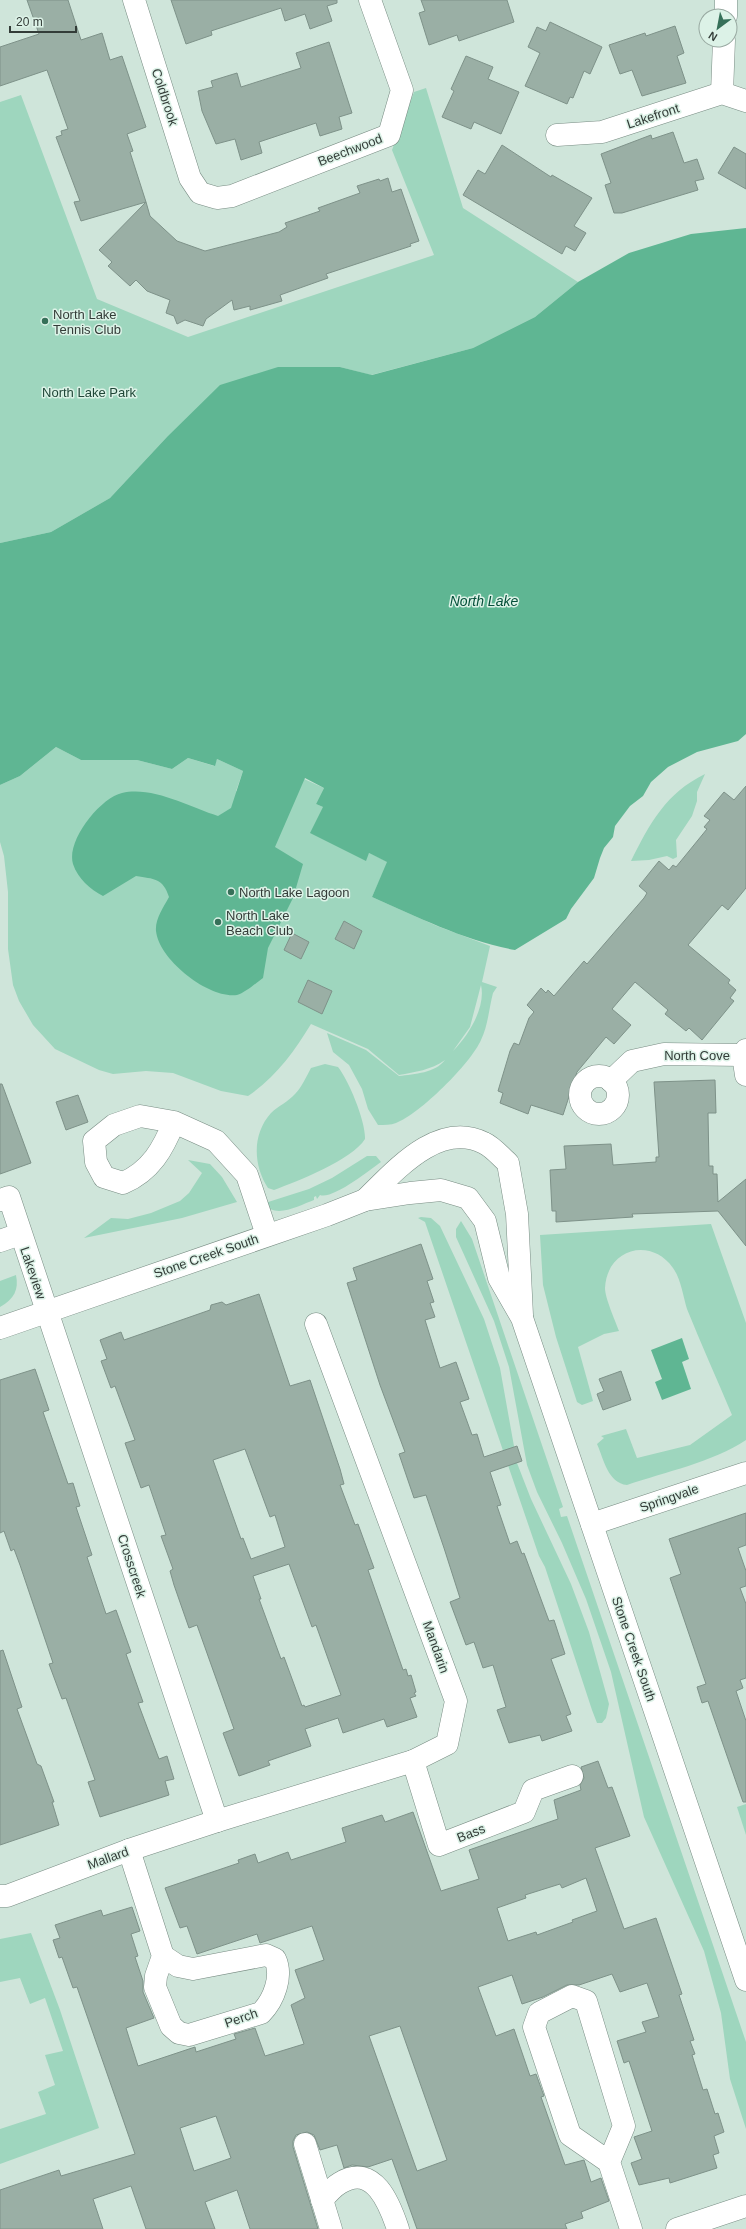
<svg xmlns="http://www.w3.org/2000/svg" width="746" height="2229" font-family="Arial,sans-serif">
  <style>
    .green { fill: #9ed6be; fill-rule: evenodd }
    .water { fill: #5fb693 }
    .building { fill: #9aafa5; stroke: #7e9289; fill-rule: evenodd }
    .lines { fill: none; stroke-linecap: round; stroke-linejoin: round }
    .minor-casing { stroke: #788c83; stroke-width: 23 }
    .minor { stroke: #fff; stroke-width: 22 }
    .poi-dot { fill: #367059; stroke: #dcf2e7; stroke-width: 1.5 }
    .labels { text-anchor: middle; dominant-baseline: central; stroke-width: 3; stroke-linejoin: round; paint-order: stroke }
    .street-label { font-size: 13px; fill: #333c38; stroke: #dcf2e7 }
    .poi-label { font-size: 13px; fill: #333c38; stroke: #dcf2e7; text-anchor: start }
    .park-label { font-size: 13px; fill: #1f4637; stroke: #dcf2e7 }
    .water-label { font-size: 14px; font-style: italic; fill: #05503a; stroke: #dcf2e7 }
  </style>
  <rect width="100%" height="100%" fill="#cfe5da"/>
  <g class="green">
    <polygon points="426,88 463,208 578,282 535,317 473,348 371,375 340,367 166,438 110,498 51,532 0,543 0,102 21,95 97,299 188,337 434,255 392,150 414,92"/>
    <path d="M 56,747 L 81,760 L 137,760 L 172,769 L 188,758 L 214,766 L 217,759 L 243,771 L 236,791 L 287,817 L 304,779 L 324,788 L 316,804 L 323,807 L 365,860 L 369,853 L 388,862 L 372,897 L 437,926 L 490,946 L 482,982 L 497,987 L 493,993 C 489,1008 488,1026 481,1040 C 471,1063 420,1114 396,1123 C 391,1125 384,1125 378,1125 L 368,1109 L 362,1089 L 349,1065 L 333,1052 L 327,1033 L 366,1050 L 399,1076 C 415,1074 435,1073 445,1060 C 431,1070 415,1072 399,1075 L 368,1049 L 311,1024 C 294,1052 275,1078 248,1096 L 221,1091 L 173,1073 L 146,1071 L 113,1074 L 99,1070 L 55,1049 L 33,1025 L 19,1001 L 13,985 L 8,949 L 8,892 L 4,856 L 0,842 L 0,785 L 20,776 ZM 481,985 C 486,1007 469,1035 453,1051 L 470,1027 Z"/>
    <path d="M 705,774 L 697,792 L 697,801 L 692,816 L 676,840 L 677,857 L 673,859 L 667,856 L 649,860 L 631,861 C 650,823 666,793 705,774 Z"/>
    <path d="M 325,1064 L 338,1067 C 349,1081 366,1122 365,1139 C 352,1160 298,1181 274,1190 L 268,1188 C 253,1165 252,1134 271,1113 C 278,1106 288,1102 295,1094 C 302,1087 306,1077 311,1068 Z"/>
    <path d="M 367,1156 L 376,1156 L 381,1162 C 370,1170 332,1200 320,1195 L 317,1199 L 316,1196 L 314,1197 L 314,1200 C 300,1205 274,1220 265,1203 L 309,1189 L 332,1178 Z"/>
    <polygon points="188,1160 210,1164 222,1177 237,1202 182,1218 84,1238 111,1218 128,1219 151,1213 180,1201 189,1193 202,1173"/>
    <polygon points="421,1217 431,1218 440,1226 484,1319 500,1368 517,1463 531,1499 571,1584 589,1632 609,1704 606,1718 602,1723 597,1723 592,1710 545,1567 539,1556 425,1222 418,1218"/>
    <polygon points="461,1221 472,1239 563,1507 559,1509 561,1517 567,1516 746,2042 746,2129 730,2079 721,2013 704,1951 644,1817 611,1672 586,1599 562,1543 537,1492 527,1465 509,1367 494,1321 456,1237 456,1229"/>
    <path d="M 711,1224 L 746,1323 L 746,1440 C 713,1462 665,1472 627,1485 C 608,1483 604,1460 597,1444 L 604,1438 L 601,1436 L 626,1429 L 637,1458 L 690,1445 L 732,1415 C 717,1379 701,1344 687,1309 C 683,1296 681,1279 673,1268 C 651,1237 607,1248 605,1288 C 605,1298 615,1320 619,1331 L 604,1334 L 578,1347 L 593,1401 L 582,1405 L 577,1402 L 556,1337 L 543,1285 L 540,1235 Z"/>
    <path d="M 16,1275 C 19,1290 14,1299 0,1307 L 0,1281 Z"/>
    <polygon points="746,1804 746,1835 737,1807"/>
    <polygon points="31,1933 60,2010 99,2128 0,2164 0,2129 46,2114 38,2092 55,2085 45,2055 63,2051 45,1998 30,2004 20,1978 0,1982 0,1939"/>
  </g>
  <g class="water">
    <path d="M 746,228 L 746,734 L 738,741 L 697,752 L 668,767 L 651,782 L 643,796 L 630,806 L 615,826 L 613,837 L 604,848 L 600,858 L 594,878 L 571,909 L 566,919 L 515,950 C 465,941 418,917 372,897 L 387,862 L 369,853 L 366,861 L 310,833 L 323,807 L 316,804 L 324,788 L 305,778 L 275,847 L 303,864 L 293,898 L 268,948 L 263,978 C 256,983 245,993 237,995 C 209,999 159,960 156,931 C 155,919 163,908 169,897 C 163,878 154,879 136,876 L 103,896 C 90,889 78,879 73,864 C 66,841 100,798 122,793 C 153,786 189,807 218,816 L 231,808 L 243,771 L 217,759 L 215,766 L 188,758 L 172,769 L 137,760 L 81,760 L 56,747 L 20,776 L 0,785 L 0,543 L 51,532 L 110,498 L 166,438 L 220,385 L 278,367 L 340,367 L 372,375 L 473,348 L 535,317 L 578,282 L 629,253 L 691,234 Z"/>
    <polygon points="682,1338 689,1359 682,1362 691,1389 662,1400 655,1382 662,1379 651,1350"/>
  </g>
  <g class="building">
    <polygon points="27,0 68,0 81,40 102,33 110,60 122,56 146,127 127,134 133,151 130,152 146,202 81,221 74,202 80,201 56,137 62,135 61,131 68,129 47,70 0,86 0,47 39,34"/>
    <polygon points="171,0 337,0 337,3 327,6 332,21 310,29 305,14 285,21 281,8 211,31 212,35 186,44"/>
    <polygon points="421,0 507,0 514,22 459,41 457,35 429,45 419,13 425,11"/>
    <polygon points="550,22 602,47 590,74 584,71 573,98 570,97 567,104 525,86 540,53 528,47 537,27 546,31"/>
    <polygon points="675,26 684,53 677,56 686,83 642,96 632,70 620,74 609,45 645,33 646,36"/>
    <polygon points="329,42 352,113 339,117 342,129 320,136 316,123 259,142 262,153 241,160 235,139 216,144 202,111 198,91 213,87 211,81 237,73 241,87 301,68 296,53"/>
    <polygon points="466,56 493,67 488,79 519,92 501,134 474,122 471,129 442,117 454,91 451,89"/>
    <polygon points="673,132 684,163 697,159 704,179 695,181 698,190 622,213 614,213 605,185 611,183 601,154 651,135 652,139"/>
    <polygon points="502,145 551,177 552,175 592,198 574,226 586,233 575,251 566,246 562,254 463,195 478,170 485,174"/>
    <polygon points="734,147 746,154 746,189 718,173"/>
    <polygon points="388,178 392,192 401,189 419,241 410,244 411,246 326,274 328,278 280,295 282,301 250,310 250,306 234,310 232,300 206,319 203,326 185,320 177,324 174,316 166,313 170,300 147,291 136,280 130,286 108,266 112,262 99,250 146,202 150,216 177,241 205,251 279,232 287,227 285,223 320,211 318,208 360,193 357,186 379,179 380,181"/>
    <polygon points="746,786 746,888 728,910 722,905 688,945 730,980 728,983 736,990 730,998 734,1001 702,1040 689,1028 686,1031 665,1014 668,1010 635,982 612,1009 631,1025 614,1044 606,1037 577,1072 563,1115 531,1105 528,1114 500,1103 503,1093 498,1091 510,1051 514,1043 519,1045 529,1018 534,1012 527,1005 541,988 546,993 548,990 554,996 584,961 587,964 644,898 647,893 639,886 659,861 669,870 673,865 676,867 707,829 704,827 710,820 704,816 724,792 734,800"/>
    <polygon points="344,921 362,931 354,949 335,939"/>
    <polygon points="292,933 309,942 301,959 284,950"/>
    <polygon points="308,980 332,991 322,1014 298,1002"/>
    <polygon points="715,1080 716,1113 708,1113 709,1166 713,1166 713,1174 717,1174 718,1202 746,1179 746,1246 718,1211 632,1214 633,1217 556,1222 556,1211 552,1211 550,1170 566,1169 564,1146 611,1144 613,1165 656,1162 656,1157 659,1157 654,1082"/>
    <polygon points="0,1084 2,1084 31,1163 0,1174"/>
    <polygon points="78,1095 88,1122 66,1130 56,1102"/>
    <polygon points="421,1244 433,1279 427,1281 434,1302 430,1303 435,1317 425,1320 440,1368 456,1362 469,1399 460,1402 472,1435 477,1434 484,1457 517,1446 522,1461 490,1472 501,1505 497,1506 510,1544 517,1541 522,1554 524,1553 549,1621 554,1620 565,1654 551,1659 571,1714 566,1716 572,1731 542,1741 540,1735 509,1743 497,1710 506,1707 493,1665 483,1668 474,1642 466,1645 450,1602 460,1598 444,1548 426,1495 414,1498 399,1454 405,1452 380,1385 347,1283 357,1280 353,1268"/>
    <path d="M 259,1294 L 290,1386 L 310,1380 L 340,1469 L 344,1484 L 340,1485 L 355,1525 L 358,1524 L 374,1568 L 368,1570 L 403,1670 L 406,1669 L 408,1676 L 411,1675 L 416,1692 L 414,1693 L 416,1696 L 410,1698 L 417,1717 L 387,1727 L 384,1719 L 343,1733 L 338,1718 L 305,1729 L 311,1746 L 268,1761 L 270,1765 L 239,1776 L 223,1733 L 234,1729 L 197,1625 L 189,1628 L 174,1585 L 170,1571 L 173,1569 L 161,1536 L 166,1535 L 149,1485 L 141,1488 L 125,1443 L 135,1440 L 115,1386 L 111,1388 L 101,1361 L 107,1359 L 100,1340 L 121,1332 L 124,1340 L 210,1310 L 211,1305 L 222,1302 L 226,1305 ZM 245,1449 L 270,1517 L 275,1515 L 285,1547 L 251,1559 L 243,1538 L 241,1539 L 213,1460 ZM 289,1564 L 312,1627 L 316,1625 L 341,1695 L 305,1707 L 304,1705 L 302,1706 L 284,1657 L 281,1659 L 259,1599 L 261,1599 L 253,1576 Z"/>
    <polygon points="35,1369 49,1410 43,1412 68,1484 73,1483 80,1506 76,1507 92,1555 87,1557 106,1614 116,1610 131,1652 126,1654 143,1702 138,1703 159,1759 167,1756 174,1779 165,1781 169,1795 100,1817 88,1782 95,1780 66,1698 62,1699 49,1664 53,1663 20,1565 14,1549 11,1551 4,1531 0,1533 0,1380"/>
    <polygon points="621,1371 631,1400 603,1410 597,1394 604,1391 599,1379"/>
    <polygon points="746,1513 746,1545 738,1548 746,1571 746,1586 740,1588 746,1604 746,1678 740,1680 743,1688 736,1691 746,1721 746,1802 743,1802 708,1701 702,1703 697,1687 706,1684 670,1578 681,1574 669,1539"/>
    <polygon points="3,1650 22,1707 17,1709 37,1764 41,1766 54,1802 52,1802 59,1825 0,1845 0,1651"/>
    <path d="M 598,1761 L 608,1788 L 612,1787 L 630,1836 L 595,1848 L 624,1929 L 656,1918 L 682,1994 L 679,1995 L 694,2040 L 690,2041 L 695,2054 L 692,2055 L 703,2090 L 707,2089 L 715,2114 L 718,2113 L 724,2132 L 714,2136 L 719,2153 L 713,2155 L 717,2168 L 670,2183 L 669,2178 L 639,2185 L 631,2163 L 642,2159 L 634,2137 L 652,2131 L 629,2061 L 624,2063 L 617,2041 L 646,2032 L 642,2022 L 659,2017 L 647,1983 L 620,1992 L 612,1974 L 579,1985 L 567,1985 L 543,1997 L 522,2004 L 512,1975 L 478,1987 L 496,2036 L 514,2029 L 530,2076 L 536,2074 L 544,2096 L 541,2097 L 565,2165 L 584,2160 L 591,2182 L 601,2178 L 609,2201 L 581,2212 L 583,2218 L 565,2224 L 567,2229 L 417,2229 L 392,2159 L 368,2167 L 352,2165 L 344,2168 L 337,2145 L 320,2150 L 314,2135 L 307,2132 L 296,2135 L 293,2141 L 293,2147 L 318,2229 L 250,2229 L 237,2190 L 205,2202 L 215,2229 L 146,2229 L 131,2186 L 93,2199 L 103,2229 L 0,2229 L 0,2190 L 59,2170 L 61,2176 L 135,2154 L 77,1987 L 73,1988 L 62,1957 L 59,1958 L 53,1940 L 60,1938 L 55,1925 L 101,1910 L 103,1916 L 132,1907 L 140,1931 L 131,1934 L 138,1956 L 135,1957 L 143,1981 L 143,1992 L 154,2018 L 126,2028 L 138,2066 L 195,2047 L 196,2052 L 236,2039 L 234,2034 L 255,2028 L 265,2056 L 304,2044 L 291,2005 L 305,1998 L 295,1970 L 324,1960 L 312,1926 L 260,1943 L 257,1934 L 197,1954 L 187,1926 L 180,1928 L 165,1888 L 239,1863 L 238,1860 L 255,1854 L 258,1863 L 288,1852 L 291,1860 L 346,1842 L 342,1828 L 382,1815 L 385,1822 L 413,1812 L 441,1891 L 479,1879 L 469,1850 L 558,1819 L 554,1800 L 581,1790 L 580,1785 L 584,1778 L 581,1767 ZM 586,1878 L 597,1911 L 572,1920 L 573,1922 L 537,1935 L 536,1932 L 508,1941 L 497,1908 L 526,1898 L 525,1895 L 560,1884 L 562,1888 ZM 400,2026 L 447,2160 L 417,2171 L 369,2036 ZM 216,2116 L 231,2158 L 194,2171 L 180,2128 Z"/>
  </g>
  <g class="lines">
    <g class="minor-casing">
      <g id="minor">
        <polyline points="134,0 190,178 200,193 217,198 232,196 389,135 402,90 370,0"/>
        <polyline points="726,16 726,0"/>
        <polyline points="722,93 724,40"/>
        <polyline points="557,135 602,132 722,93 746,101"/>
        <polyline points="746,1050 743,1055 746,1075"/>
        <circle cx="599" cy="1095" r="19"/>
        <polyline points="611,1081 632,1061 664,1054 743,1055"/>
        <path d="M 174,1122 C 163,1149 151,1171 123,1183 L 104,1177 L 96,1162 L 94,1141 L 114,1125 L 140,1116 L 174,1122 L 216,1141 L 247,1175 L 267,1235"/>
        <polyline points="0,1200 9,1197 217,1821"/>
        <path d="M 365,1200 C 395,1171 438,1120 484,1143 C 493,1147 501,1157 508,1163 L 517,1214 L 522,1315"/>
        <polyline points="0,1241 20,1234"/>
        <polyline points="0,1328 327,1215 365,1200 410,1193 441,1190 468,1198 485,1221 499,1278 522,1318 746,1980"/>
        <polyline points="592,1524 746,1473"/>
        <polyline points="413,1761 439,1845 524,1812 533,1790 572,1776"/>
        <path d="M 129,1850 L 163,1956 L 156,1976 L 155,1987 L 171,2026 L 179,2033 L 189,2035 L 261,2013 C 274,2000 283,1976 275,1959 L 266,1955 L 193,1969 L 178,1966 L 163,1956"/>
        <polyline points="0,1896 7,1896 129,1850 217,1821 413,1761 447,1744 456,1701 316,1324"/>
        <polyline points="305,2144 331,2229"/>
        <polyline points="609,2162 624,2126 586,2001 572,1996 539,2013 534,2027 570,2135 609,2162 631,2229"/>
        <path d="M 322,2200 C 327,2194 333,2187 340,2183 C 374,2162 390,2205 398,2229"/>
        <polyline points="677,2229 746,2206"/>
      </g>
    </g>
    <use href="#minor" class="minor"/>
  </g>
  <g class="poi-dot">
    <circle cx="45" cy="321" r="4"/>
    <circle cx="231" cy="892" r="4"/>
    <circle cx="218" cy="922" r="4"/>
  </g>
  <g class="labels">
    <g class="street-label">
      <text transform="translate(165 97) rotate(72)">Coldbrook</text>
      <text transform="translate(653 116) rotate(-18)">Lakefront</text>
      <text transform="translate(350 150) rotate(-21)">Beechwood</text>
      <text x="697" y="1055">North Cove</text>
      <text transform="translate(206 1256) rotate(-19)">Stone Creek South</text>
      <text transform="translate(33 1273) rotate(71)">Lakeview</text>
      <text transform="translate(669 1498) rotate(-19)">Springvale</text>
      <text transform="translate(132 1566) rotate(72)">Crosscreek</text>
      <text transform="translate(436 1647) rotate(70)">Mandarin</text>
      <text transform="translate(634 1649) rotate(71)">Stone Creek South</text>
      <text transform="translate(471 1833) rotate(-21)">Bass</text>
      <text transform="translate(108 1858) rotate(-20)">Mallard</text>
      <text transform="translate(241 2018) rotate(-19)">Perch</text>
    </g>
    <g class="poi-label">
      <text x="53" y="314">North Lake<tspan x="53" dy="15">Tennis Club</tspan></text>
      <text x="239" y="892">North Lake Lagoon</text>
      <text x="226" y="915">North Lake<tspan x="226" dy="15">Beach Club</tspan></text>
    </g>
    <g class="park-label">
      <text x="89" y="392">North Lake Park</text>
    </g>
    <g class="water-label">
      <text x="484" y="601">North Lake</text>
    </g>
  </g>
  <g transform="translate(718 28) rotate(212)"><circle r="19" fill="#dcf2e7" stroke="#98a9a1"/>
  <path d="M0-3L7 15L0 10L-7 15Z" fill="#367059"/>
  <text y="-6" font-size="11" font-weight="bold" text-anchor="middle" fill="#333c38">N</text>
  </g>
  <path d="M10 26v6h66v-6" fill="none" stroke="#333c38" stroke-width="2"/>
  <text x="16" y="26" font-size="12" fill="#333c38" stroke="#dcf2e7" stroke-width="3" paint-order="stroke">20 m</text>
</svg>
